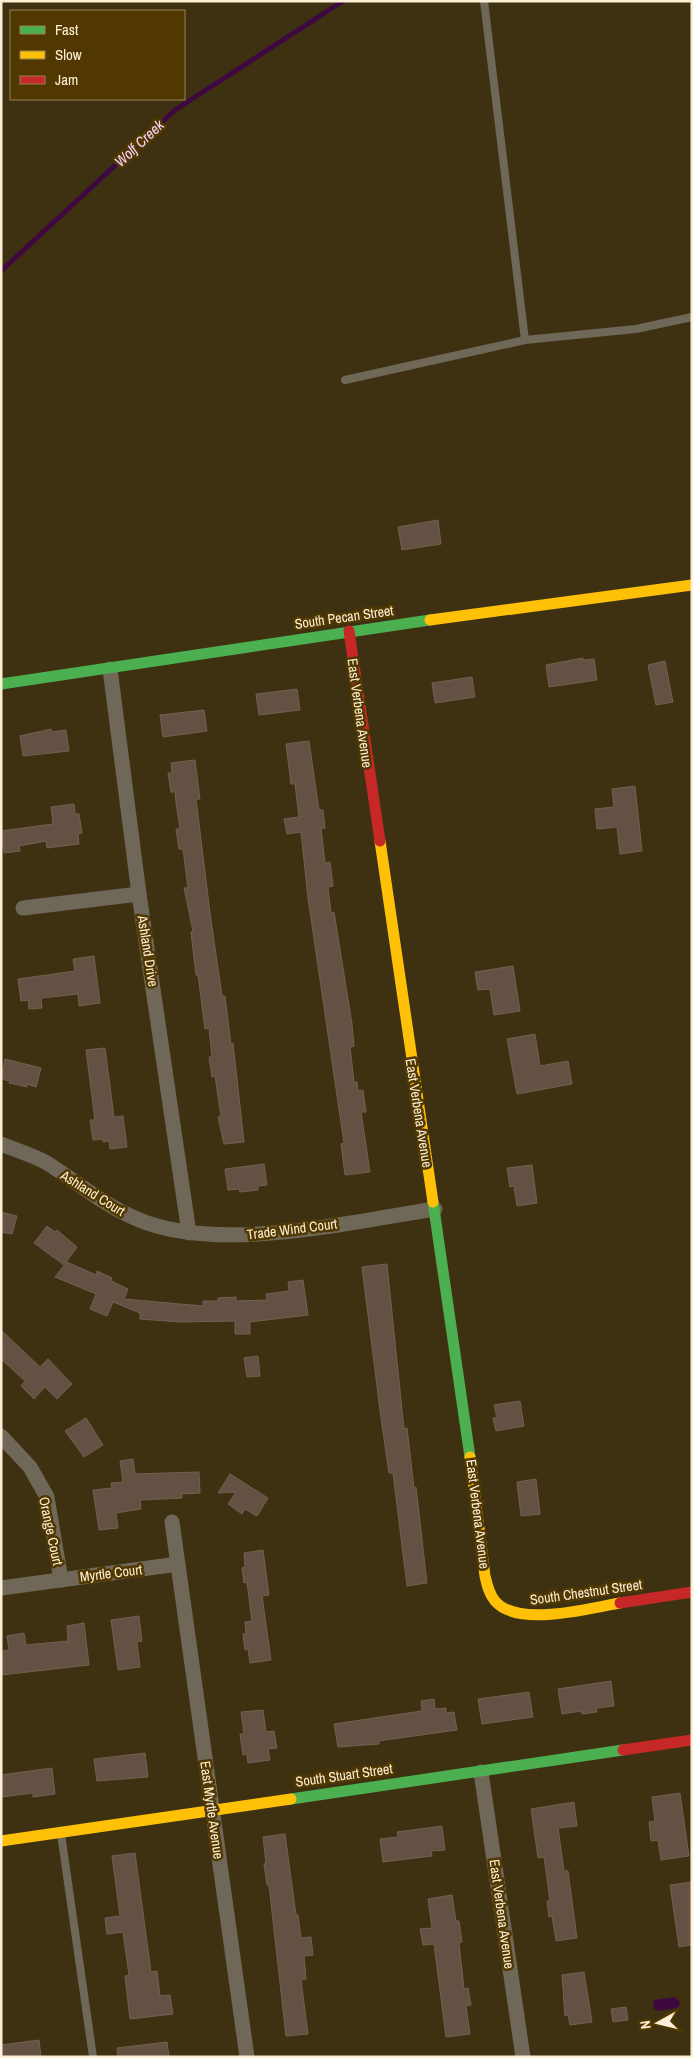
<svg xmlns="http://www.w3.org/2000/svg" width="693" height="2058" font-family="'Archivo Narrow',sans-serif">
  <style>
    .water { fill: #3e0941 }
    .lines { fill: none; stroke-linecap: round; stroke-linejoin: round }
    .stream { stroke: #3e0941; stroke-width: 5 }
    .building { fill: #645143; stroke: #746052 }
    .lane { stroke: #6f6859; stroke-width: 8 }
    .street { stroke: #6f6859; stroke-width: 15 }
    .fast { stroke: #4caf50; stroke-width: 11 }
    .slow { stroke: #ffc107; stroke-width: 11 }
    .jam { stroke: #c62828; stroke-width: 11 }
    .labels { text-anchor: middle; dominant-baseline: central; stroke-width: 5; stroke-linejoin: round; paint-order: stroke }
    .street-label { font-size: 14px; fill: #fdefd5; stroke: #503800 }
    .water-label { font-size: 15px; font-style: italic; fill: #f7d1fd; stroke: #503800 }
  </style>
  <rect width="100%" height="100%" fill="#3e3112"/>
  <polygon class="water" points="674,1997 680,2002 678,2008 658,2011 653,2008 654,2000"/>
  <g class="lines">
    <polyline class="stream" points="1,271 175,110 343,1"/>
  </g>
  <g class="building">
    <polygon points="438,520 441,544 402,550 398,527"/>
    <polygon points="583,658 583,660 594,659 597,680 549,687 546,665"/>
    <polygon points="665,661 673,702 656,705 648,665"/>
    <polygon points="472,677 475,697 435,703 432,683"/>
    <polygon points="297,689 300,710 259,715 256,694"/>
    <polygon points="204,710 207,731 163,737 160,715"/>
    <polygon points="51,729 51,732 66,730 69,751 23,756 20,736"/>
    <polygon points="309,741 319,810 323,810 325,828 321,829 325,863 330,862 333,886 328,887 331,913 334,912 352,1024 354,1046 350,1047 354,1082 357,1082 358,1091 363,1090 366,1112 361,1112 370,1172 345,1175 341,1144 344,1143 308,898 301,832 287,834 284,819 299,817 295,784 291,784 286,744"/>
    <polygon points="195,760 200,799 196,799 210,913 222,996 225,996 231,1044 233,1043 244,1142 224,1144 218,1117 221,1117 215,1076 212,1077 209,1057 212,1057 209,1028 205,1029 198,975 196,975 191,932 193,931 184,888 188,888 183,849 179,849 176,829 180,829 176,802 175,792 171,792 168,773 172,773 171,763"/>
    <polygon points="635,786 642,851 620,854 617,827 597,829 595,809 614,807 612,789"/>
    <polygon points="74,804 75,814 79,814 82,833 78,834 79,844 47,848 46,841 19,846 20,851 4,853 4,848 1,848 1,831 53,824 51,807"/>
    <polygon points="94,956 100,1003 79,1006 78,994 41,998 42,1008 29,1009 28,1000 21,1001 18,979 75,971 73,959"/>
    <polygon points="513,966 520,1011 494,1015 490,989 478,990 475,972"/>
    <polygon points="535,1034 540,1066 568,1061 572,1084 517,1094 507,1039"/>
    <polygon points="105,1048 114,1117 123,1116 127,1147 110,1149 109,1141 103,1142 103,1139 93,1140 90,1120 95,1120 86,1050"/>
    <polygon points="5,1059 41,1068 36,1087 27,1084 27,1087 9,1083 10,1081 1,1079"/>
    <polygon points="264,1164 267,1185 258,1186 258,1190 240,1192 239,1189 228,1190 225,1169"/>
    <polygon points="532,1165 537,1203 517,1206 514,1186 510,1187 507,1168"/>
    <polygon points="1,1212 17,1216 12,1234 1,1232"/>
    <polygon points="47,1226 55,1232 57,1230 77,1247 64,1265 34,1243"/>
    <polygon points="67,1262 96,1275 97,1271 112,1278 111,1281 128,1289 124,1299 203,1306 203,1301 218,1301 218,1298 236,1297 236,1301 267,1300 266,1294 289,1291 288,1282 303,1280 308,1315 250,1322 250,1334 235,1334 235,1321 180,1322 140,1319 140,1313 113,1302 107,1316 90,1309 96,1294 55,1277"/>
    <polygon points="387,1264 404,1429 407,1428 414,1488 416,1487 427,1583 407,1586 393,1473 389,1473 381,1418 362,1267"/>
    <polygon points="1,1330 40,1367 48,1359 72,1384 57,1399 45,1387 34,1399 21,1386 25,1381 1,1359"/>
    <polygon points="258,1356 260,1376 247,1377 244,1358"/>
    <polygon points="520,1401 524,1426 496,1431 493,1418 497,1418 494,1405"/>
    <polygon points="86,1418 103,1445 84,1457 65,1431"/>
    <polygon points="133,1459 135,1474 199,1472 200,1493 182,1494 182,1498 140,1500 141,1509 116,1513 118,1528 99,1530 93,1490 112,1488 111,1483 123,1482 120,1461"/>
    <polygon points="230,1474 268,1498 257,1516 245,1509 242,1514 228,1504 236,1492 218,1493"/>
    <polygon points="536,1479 540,1514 521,1516 517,1482"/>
    <polygon points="263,1550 269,1595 262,1596 271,1660 250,1663 248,1649 245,1650 243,1634 246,1634 245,1622 252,1621 247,1582 244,1583 242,1568 245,1567 244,1553"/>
    <polygon points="139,1616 142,1641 137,1642 140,1667 118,1670 111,1620"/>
    <polygon points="84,1623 89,1665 1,1675 1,1651 9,1650 7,1636 24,1633 26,1645 68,1641 67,1626"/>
    <polygon points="611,1681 614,1706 596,1708 597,1712 582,1714 581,1711 562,1714 558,1689"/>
    <polygon points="529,1692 533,1717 482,1724 478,1699"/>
    <polygon points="434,1699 435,1709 446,1708 446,1713 454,1712 457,1730 385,1740 379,1741 379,1744 338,1747 334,1724 422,1711 421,1701"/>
    <polygon points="263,1710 266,1732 274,1731 277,1748 268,1749 270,1760 248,1763 247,1754 243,1755 240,1734 244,1734 241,1712"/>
    <polygon points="145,1753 148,1777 97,1781 94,1759"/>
    <polygon points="52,1768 55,1794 33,1797 33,1793 1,1797 1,1775"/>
    <polygon points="680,1793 689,1856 661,1860 658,1840 651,1841 649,1822 655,1821 652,1797"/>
    <polygon points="574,1802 577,1826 558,1828 564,1871 568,1871 577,1938 556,1941 552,1916 549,1917 547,1901 550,1901 544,1857 538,1858 531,1809"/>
    <polygon points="442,1826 445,1850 431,1851 432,1856 383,1862 380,1839 398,1837 397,1832"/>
    <polygon points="285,1834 296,1915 298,1915 301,1938 311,1937 313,1955 304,1956 306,1979 301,1980 308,2034 286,2036 269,1885 267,1885 264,1864 266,1863 263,1837"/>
    <polygon points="135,1853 151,1972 157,1971 160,1996 170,1995 173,2014 130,2019 125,1976 129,1975 123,1932 107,1934 105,1918 120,1916 112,1856"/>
    <polygon points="692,1882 692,1945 679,1947 670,1885"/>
    <polygon points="452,1895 456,1921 459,1921 462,1942 459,1943 464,1989 468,1988 471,2005 466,2006 470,2034 446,2037 434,1944 423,1945 420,1929 432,1928 428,1899"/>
    <polygon points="584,1972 592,2022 570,2025 568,2015 565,2016 562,1975"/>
    <polygon points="626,2007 628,2020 613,2022 611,2009"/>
    <polygon points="39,2040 41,2057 1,2057 1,2045"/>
    <polygon points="167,2042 169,2057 118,2057 117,2048"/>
  </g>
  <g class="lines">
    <g class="lane">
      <polyline points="484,1 525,340"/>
      <polyline points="345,380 525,340 636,329 692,317"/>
      <polyline points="61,1834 93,2057"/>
    </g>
    <g class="street">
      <polyline points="110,669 139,894 189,1233"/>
      <polyline points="23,908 139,894"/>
      <path d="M 1,1144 C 16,1150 33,1155 47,1163 C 77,1182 105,1206 137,1219 C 218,1254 349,1222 435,1209"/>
      <polyline points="1,1436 30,1467 47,1497 61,1580"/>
      <polyline points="172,1522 247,2057"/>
      <polyline points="1,1588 178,1564"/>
      <polyline points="481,1772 523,2057"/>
    </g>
    <g class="fast">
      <polyline points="1,684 430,620"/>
      <polyline points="433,1202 470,1457"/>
      <polyline points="291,1799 623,1750"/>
    </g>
    <g class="slow">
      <polyline points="430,620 692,585"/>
      <polyline points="380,841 433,1202"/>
      <path d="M 470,1457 L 485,1576 C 487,1585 489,1594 495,1601 C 518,1628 589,1608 620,1603"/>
      <polyline points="1,1841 291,1799"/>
    </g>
    <g class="jam">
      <polyline points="349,631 380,841"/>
      <polyline points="620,1603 692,1592"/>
      <polyline points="623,1750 692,1740"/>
    </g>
  </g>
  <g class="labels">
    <g class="street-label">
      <text transform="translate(344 617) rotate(-8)">South Pecan Street</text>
      <text transform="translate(360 713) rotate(82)">East Verbena Avenue</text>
      <text transform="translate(148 951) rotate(81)">Ashland Drive</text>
      <text transform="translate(419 1113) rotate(81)">East Verbena Avenue</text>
      <text transform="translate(93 1193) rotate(32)">Ashland Court</text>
      <text transform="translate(292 1229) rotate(-7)">Trade Wind Court</text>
      <text transform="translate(478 1514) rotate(83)">East Verbena Avenue</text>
      <text transform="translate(51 1531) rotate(78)">Orange Court</text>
      <text transform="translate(111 1573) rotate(-7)">Myrtle Court</text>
      <text transform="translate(586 1592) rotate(-8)">South Chestnut Street</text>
      <text transform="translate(344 1775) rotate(-8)">South Stuart Street</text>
      <text transform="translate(212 1810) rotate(82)">East Myrtle Avenue</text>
      <text transform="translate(502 1914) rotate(82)">East Verbena Avenue</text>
    </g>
    <g class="water-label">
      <text transform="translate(139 143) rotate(-43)">Wolf Creek</text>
    </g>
  </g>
  <rect width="693" height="2058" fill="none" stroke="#fdefd5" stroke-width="5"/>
  <rect x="10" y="10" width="175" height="90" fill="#503800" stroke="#958155"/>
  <rect x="20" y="26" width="25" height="8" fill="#4caf50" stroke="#958155"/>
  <text x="55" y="35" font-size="15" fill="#fdefd5">Fast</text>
  <rect x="20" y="51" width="25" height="8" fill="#ffc107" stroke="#958155"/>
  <text x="55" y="60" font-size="15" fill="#fdefd5">Slow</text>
  <rect x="20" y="76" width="25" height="8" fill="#c62828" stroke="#958155"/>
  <text x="55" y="85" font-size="15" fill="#fdefd5">Jam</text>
  <g transform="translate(658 2023) rotate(262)" stroke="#503800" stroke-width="4" paint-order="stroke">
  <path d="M0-4L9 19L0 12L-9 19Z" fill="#fdefd5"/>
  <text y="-8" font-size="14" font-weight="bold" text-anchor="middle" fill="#fdefd5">N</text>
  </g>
</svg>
